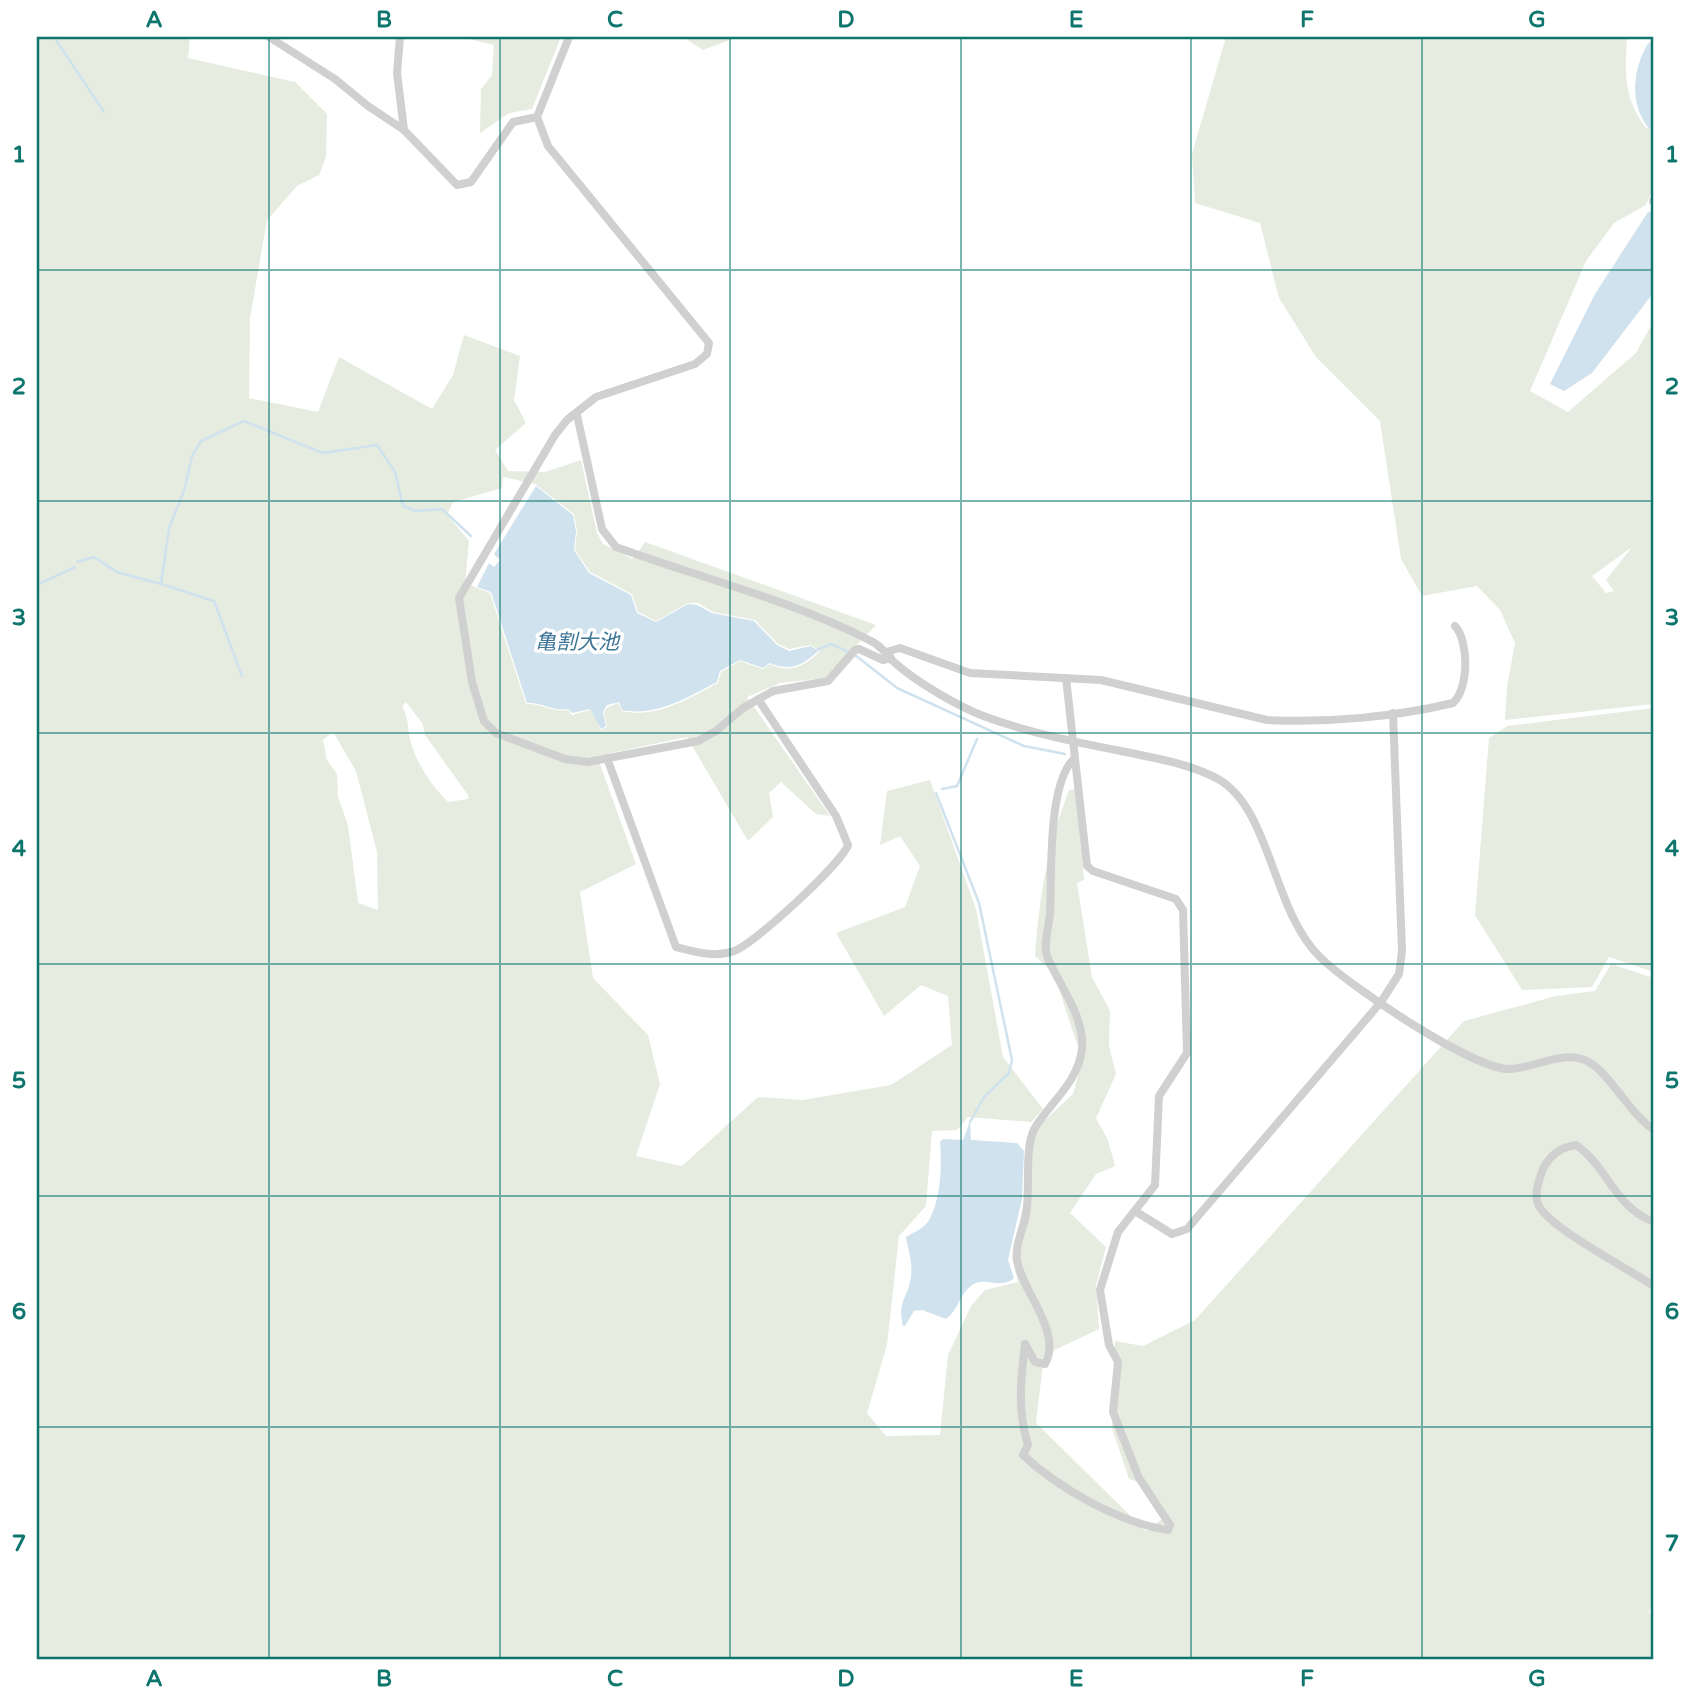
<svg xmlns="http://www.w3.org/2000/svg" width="1691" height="1697" font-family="'Varela Round','Noto Sans JP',sans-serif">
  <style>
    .green { fill: #e6ecdf; fill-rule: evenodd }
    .water { fill: #cfe2ee }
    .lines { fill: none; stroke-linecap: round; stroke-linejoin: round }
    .stream { stroke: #cfe2ee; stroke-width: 2.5 }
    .river { stroke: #cfe2ee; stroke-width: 16 }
    .street { stroke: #d0d0d0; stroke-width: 8 }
    .grid { fill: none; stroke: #0f766e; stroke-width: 2; stroke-opacity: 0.55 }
    .labels { text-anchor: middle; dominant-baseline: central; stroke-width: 7; stroke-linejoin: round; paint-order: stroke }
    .water-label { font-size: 21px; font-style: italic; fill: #3f7597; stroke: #fff }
    .neatline { fill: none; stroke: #0f766e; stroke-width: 2.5 }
    .grid-label { font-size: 23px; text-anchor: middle; font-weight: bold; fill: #0f766e }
  </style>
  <rect width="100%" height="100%" fill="#fff"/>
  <g class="green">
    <path d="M 37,37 L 190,37 L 188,58 L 295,82 L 327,114 L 326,157 L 319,175 L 297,186 L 267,220 L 250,318 L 249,398 L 318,412 L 339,357 L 432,409 L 453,375 L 464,335 L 520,356 L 514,400 L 526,423 L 495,450 L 508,471 L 545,472 L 581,460 L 597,533 L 603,544 L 633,559 L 645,542 L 876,625 L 825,678 L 780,683 L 747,697 L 830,816 L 816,814 L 781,782 L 769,793 L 773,817 L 748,841 L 687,737 L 597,756 L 636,864 L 580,892 L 593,978 L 648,1035 L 660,1084 L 636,1156 L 682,1166 L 758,1097 L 803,1100 L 891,1085 L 952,1045 L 948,996 L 921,985 L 884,1016 L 836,933 L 905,907 L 920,866 L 900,836 L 880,845 L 887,791 L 930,780 L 976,909 L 1003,1057 L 1043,1109 L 1031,1122 L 968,1117 L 957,1130 L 932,1131 L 926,1206 L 899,1236 L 887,1345 L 867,1413 L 886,1436 L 940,1435 L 948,1355 L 971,1306 L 985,1290 L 1018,1282 L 1012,1257 L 1024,1202 L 1029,1135 L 1073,1094 L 1086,1048 L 1077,1044 L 1054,974 L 1035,956 C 1039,898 1048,844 1069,790 L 1075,789 L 1084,880 L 1077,883 L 1092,977 L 1110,1011 L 1109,1046 L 1116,1074 L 1096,1118 L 1108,1140 L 1115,1166 L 1096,1174 L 1070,1213 L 1106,1247 L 1096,1285 L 1099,1329 L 1044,1355 L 1036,1423 L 1146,1531 L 1167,1515 L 1147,1485 L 1129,1479 L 1112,1428 L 1115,1341 L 1143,1346 L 1195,1320 L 1464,1021 L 1556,996 L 1595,991 L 1611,964 L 1654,978 L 1654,1603 L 1648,1613 L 1654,1612 L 1654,1660 L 37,1660 ZM 503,477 L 535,484 L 574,514 L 577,531 L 575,550 L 590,572 L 632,594 L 638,612 L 656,621 L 688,603 L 698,603 L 713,612 L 755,620 L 778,644 L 789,649 L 811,645 L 820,651 C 806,666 790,674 770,664 L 763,669 L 740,661 L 721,672 L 718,683 C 689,698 657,719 622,711 L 618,703 L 608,707 L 604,712 L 607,727 L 600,730 L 599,724 L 590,710 L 572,715 L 568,710 C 554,713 541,703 526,704 L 490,593 L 465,583 L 469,541 L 447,515 L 453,502 L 502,488 ZM 406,702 L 423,724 L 425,735 L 468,795 L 468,799 L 448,802 C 432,786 415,762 410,739 C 407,726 409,718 402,706 ZM 333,732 L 356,771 L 377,852 L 378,910 L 358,903 L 348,825 L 338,797 L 337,774 L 327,760 L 323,740 Z"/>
    <polygon points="461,37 561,37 532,109 509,113 480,133 481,89 492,75 494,45"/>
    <polygon points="683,37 738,37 703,50"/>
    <path d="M 1226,37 L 1627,37 C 1625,74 1623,97 1646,128 L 1654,128 L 1654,194 L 1651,193 L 1646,205 L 1614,223 L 1586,261 L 1530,391 L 1568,412 L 1636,353 L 1654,320 L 1654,704 L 1505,720 L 1507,687 L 1515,643 L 1500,610 L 1477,586 L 1422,596 L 1401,559 L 1380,421 L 1316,357 L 1279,298 L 1260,223 L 1195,203 L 1192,154 ZM 1632,547 L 1606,580 L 1614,591 L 1606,593 L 1592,576 Z"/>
    <polygon points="1654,708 1654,972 1609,957 1592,987 1522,990 1475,915 1489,738 1507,726"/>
  </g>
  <g class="water">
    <polygon points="1648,212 1654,212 1654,292 1592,373 1564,391 1550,384 1595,294"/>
    <path d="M 536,486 L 573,515 L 576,531 L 574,550 L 589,573 L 631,595 L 637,613 L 656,622 L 688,604 L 697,605 L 712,613 L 754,621 L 777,645 L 789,651 L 811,646 L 818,651 C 804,665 789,672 770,663 L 763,668 L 740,660 L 720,671 L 717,682 C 688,697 657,717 622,710 L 619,702 L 607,705 L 603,712 L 606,726 L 601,729 L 590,709 L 572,713 L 568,709 C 554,712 542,702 527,703 L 491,592 L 477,587 L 489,563 L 494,567 L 500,560 L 494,554 Z"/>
    <path d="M 970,1121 L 971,1140 L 1017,1143 L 1024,1151 L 1022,1199 L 1008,1260 L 1014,1278 C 1001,1290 985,1276 972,1285 C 960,1293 958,1311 946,1319 L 922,1310 L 914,1311 L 905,1326 L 903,1326 C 897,1301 908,1298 911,1277 C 913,1262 908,1250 906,1237 C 914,1232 924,1229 929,1220 C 941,1199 942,1165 940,1142 L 943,1139 L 963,1140 Z"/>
  </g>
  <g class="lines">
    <g class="stream">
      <polyline points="54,37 104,112"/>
      <polyline points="77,562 94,557 117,572 161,584 169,528 184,491 192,456 201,441 244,421 323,453 377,445 395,472 403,506 416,511 442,509 471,536"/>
      <polyline points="161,584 214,601 242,676"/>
      <polyline points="37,585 75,567"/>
      <polyline points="814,651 831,644 849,652"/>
      <polyline points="855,655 897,688 1024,746 1065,754"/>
      <polyline points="942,789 957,786 977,739"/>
      <polyline points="936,793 979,903 1012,1060 1009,1073 984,1097 970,1122"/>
    </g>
    <path class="river" d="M 1654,49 C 1641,72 1638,100 1654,122"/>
    <g class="street">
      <polyline points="269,37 335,79 368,106 404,130 457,185 471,182 513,122 537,117"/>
      <polyline points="400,37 397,73 404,130"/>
      <polyline points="569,37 537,117 548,146 709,343 707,354 695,364 596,397 567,420 555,435 459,598 472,682 484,721 496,733 565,759 588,762 698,741 716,731 743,708 773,691 828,681 855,650 859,649 883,660 891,658"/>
      <polyline points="1653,201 1654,201"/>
      <path d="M 577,415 L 602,529 L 616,547 C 701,578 791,600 871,641 C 882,646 886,655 894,662 C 916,682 959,707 986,717 C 1030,733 1075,742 1121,751 C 1153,758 1189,763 1218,779 C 1271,809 1272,910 1320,957 C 1348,985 1472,1069 1509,1069 C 1534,1069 1564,1048 1589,1062 C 1610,1074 1629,1113 1654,1130"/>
      <path d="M 886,652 L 900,648 L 970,673 L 1101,680 L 1267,720 C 1327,723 1395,717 1453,703 C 1469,689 1469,641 1455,626"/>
      <path d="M 607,758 L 676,947 C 696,952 715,958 734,951 C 753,945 841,864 848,845 L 836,816 L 758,699"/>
      <polyline points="1135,1211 1172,1234 1187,1229 1381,1002 1399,974 1402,951 1393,713"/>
      <path d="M 1654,1222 C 1615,1208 1608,1167 1576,1145 C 1561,1147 1550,1155 1543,1169 C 1539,1180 1533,1195 1539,1206 C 1550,1228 1630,1270 1654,1286"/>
      <path d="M 1025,1344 C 1021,1379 1017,1410 1028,1445 L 1023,1455 C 1058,1488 1120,1523 1168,1530 L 1170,1525 L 1139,1478 L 1113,1412 L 1118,1362 L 1109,1345 L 1100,1290 L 1118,1232 L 1155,1185 L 1159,1096 L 1187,1053 L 1183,910 L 1176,899 L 1093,871 L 1087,866 L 1066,678"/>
      <path d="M 1025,1344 L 1035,1362 L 1045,1364 C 1063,1332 1022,1292 1017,1260 C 1015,1243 1023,1231 1026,1214 C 1031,1189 1023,1146 1036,1126 C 1052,1101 1078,1082 1082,1049 C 1085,1016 1058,984 1047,956 C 1043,945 1049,926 1050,914 C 1052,878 1047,784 1074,759"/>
    </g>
  </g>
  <path class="grid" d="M 269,37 L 269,1660M 500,37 L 500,1660M 730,37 L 730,1660M 961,37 L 961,1660M 1191,37 L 1191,1660M 1422,37 L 1422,1660M 37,270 L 1654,270M 37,501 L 1654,501M 37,733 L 1654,733M 37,964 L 1654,964M 37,1196 L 1654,1196M 37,1427 L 1654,1427"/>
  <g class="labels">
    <g class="water-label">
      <text x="577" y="642">亀割大池</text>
    </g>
  </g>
  <rect width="1691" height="1697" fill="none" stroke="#ffffff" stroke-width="77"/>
  <rect x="38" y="38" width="1614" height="1620" class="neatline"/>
  <g class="grid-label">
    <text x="154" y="27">A</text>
    <text x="384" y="27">B</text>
    <text x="615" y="27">C</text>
    <text x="846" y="27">D</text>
    <text x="1076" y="27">E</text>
    <text x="1307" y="27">F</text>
    <text x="1537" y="27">G</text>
    <text x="19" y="162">1</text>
    <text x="1672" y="162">1</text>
    <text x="19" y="394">2</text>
    <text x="1672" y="394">2</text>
    <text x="19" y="625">3</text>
    <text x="1672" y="625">3</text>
    <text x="19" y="856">4</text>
    <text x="1672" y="856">4</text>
    <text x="19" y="1088">5</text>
    <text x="1672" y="1088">5</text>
    <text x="19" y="1319">6</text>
    <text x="1672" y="1319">6</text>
    <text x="19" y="1551">7</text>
    <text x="1672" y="1551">7</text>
    <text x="154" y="1686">A</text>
    <text x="384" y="1686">B</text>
    <text x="615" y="1686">C</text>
    <text x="846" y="1686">D</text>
    <text x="1076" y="1686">E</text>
    <text x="1307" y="1686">F</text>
    <text x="1537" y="1686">G</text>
  </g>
</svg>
